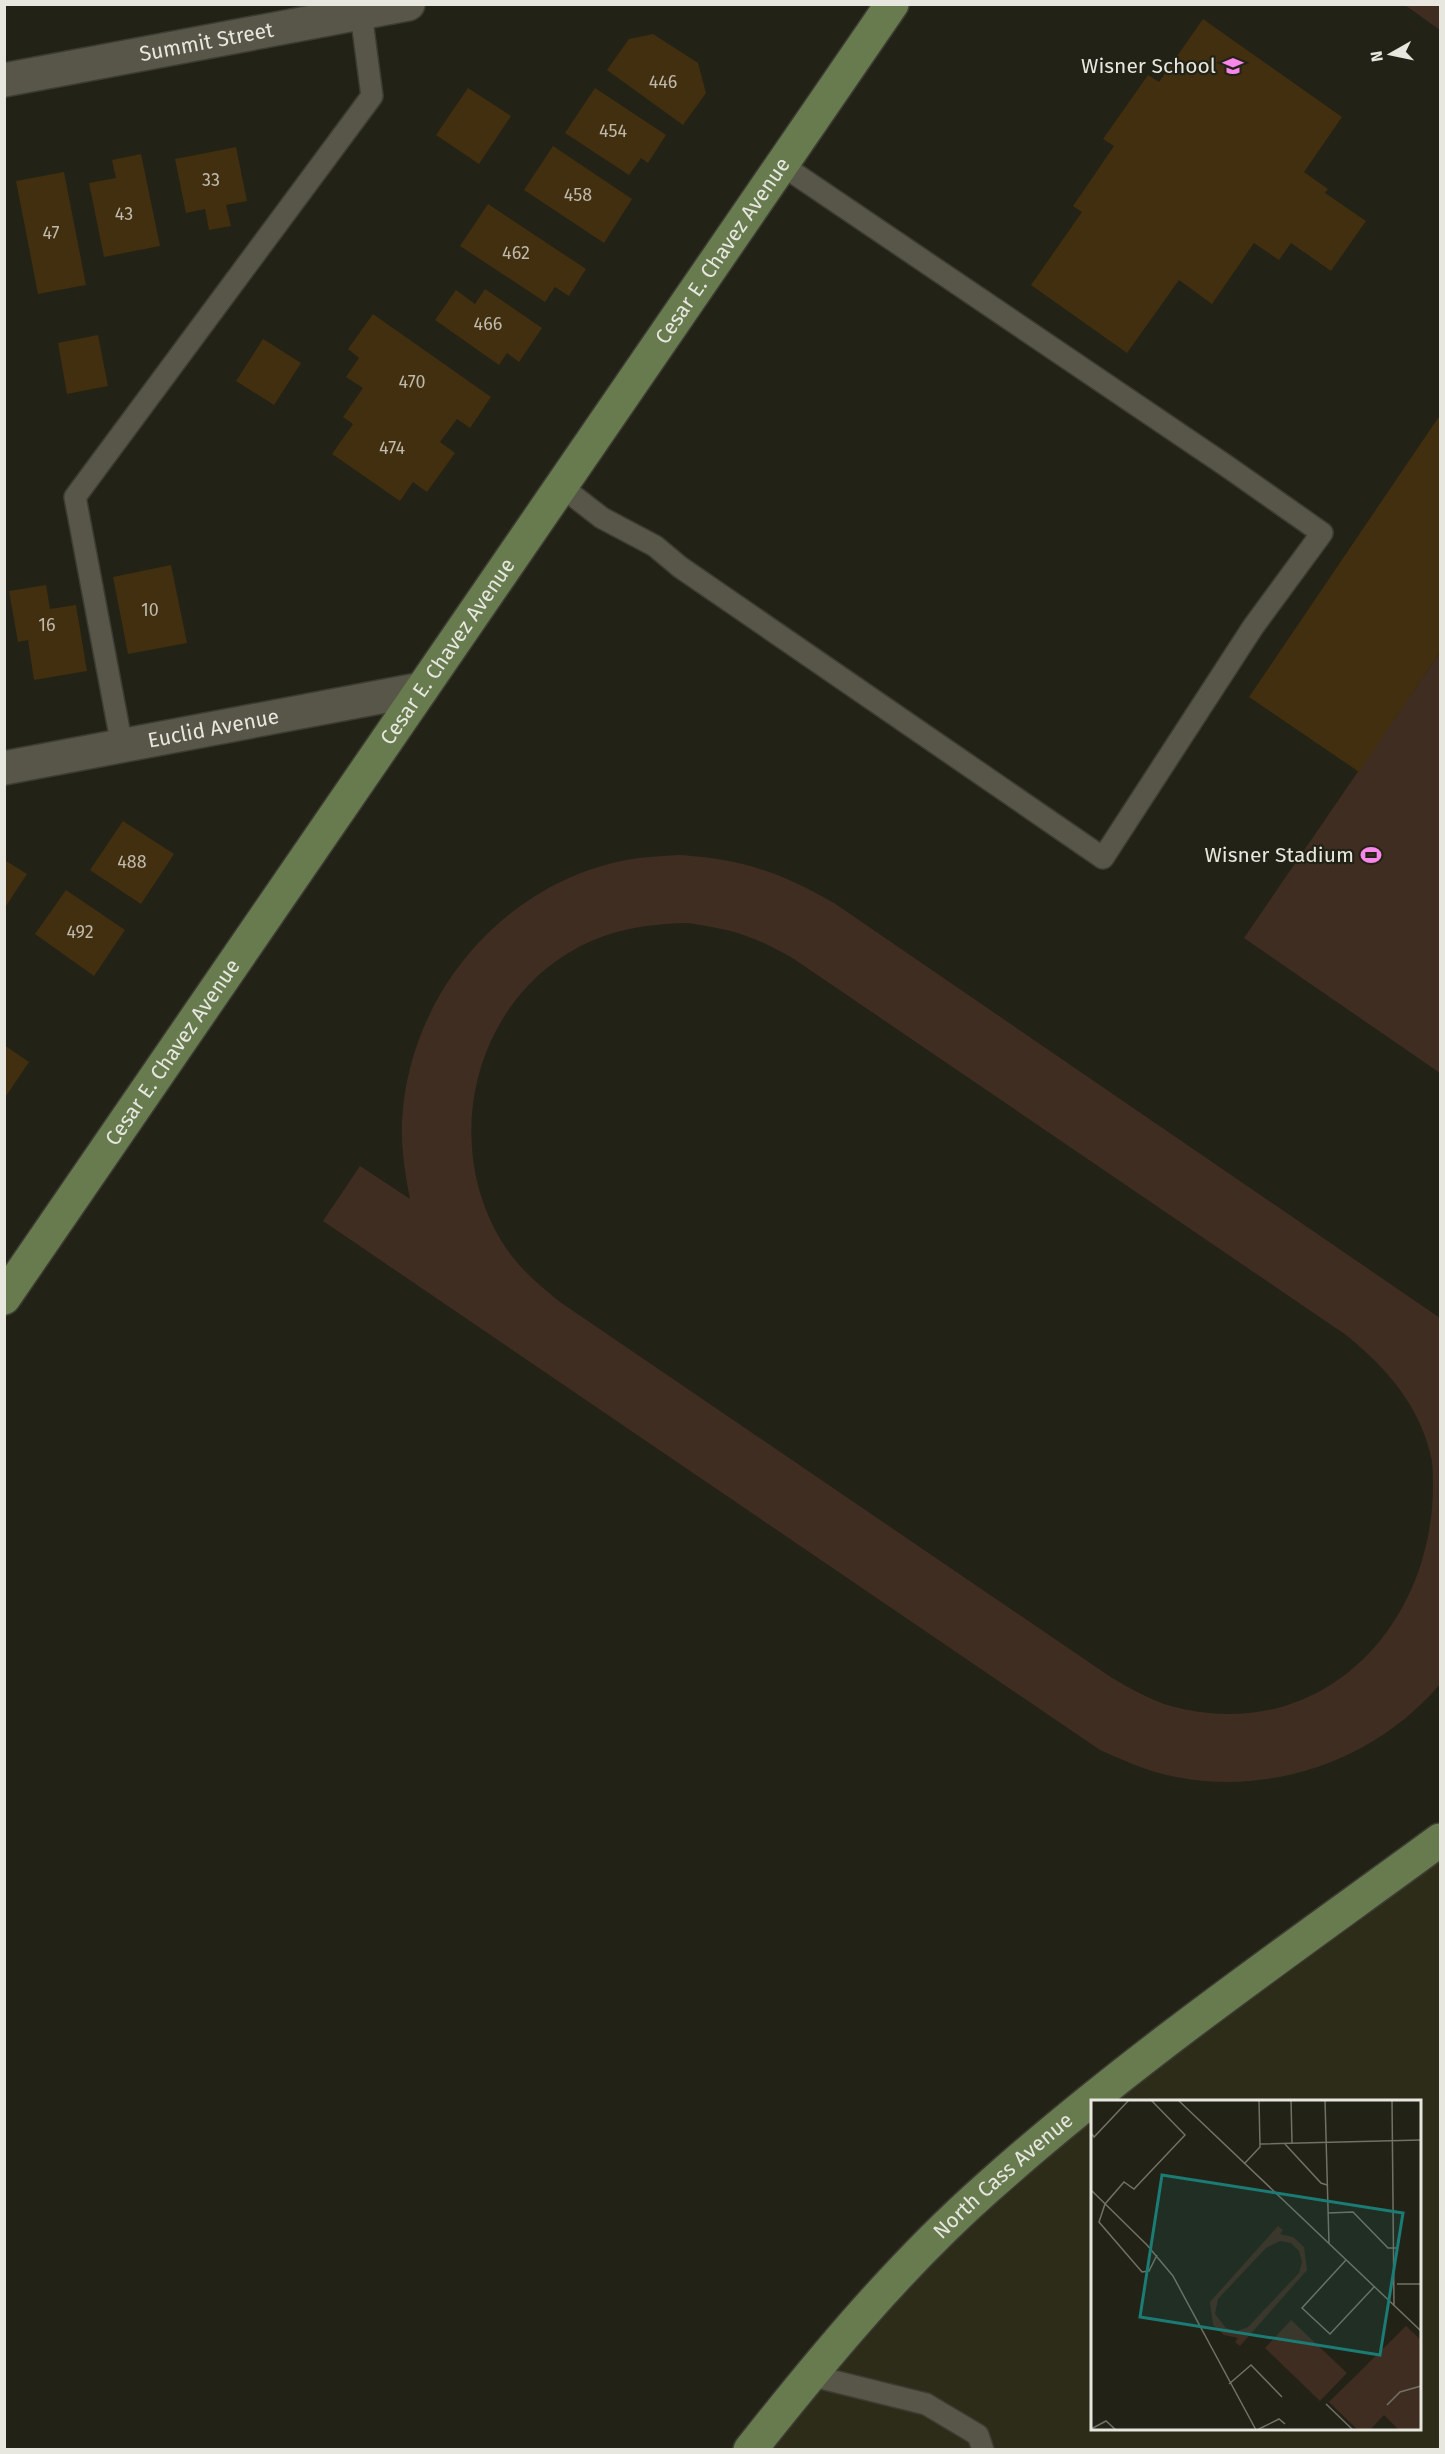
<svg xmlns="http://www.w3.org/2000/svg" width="1445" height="2454" font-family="'Fira Sans',sans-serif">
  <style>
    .built { fill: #2d2c19; fill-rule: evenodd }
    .green { fill: #402d21; fill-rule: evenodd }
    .building { fill: #412f0f }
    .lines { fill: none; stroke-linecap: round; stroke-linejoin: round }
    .lane-casing { stroke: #3c3c33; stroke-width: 24 }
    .street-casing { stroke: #3c3c33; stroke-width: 36 }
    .primary-casing { stroke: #3c3c33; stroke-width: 36 }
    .lane { stroke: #575648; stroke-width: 21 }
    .street { stroke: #575648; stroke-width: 33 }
    .primary { stroke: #677b4f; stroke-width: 33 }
    .labels { text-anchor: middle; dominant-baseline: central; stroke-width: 4.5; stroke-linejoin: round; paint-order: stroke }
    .number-label { font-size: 18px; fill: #beb9ab }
    .street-label { font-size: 21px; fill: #e7e7df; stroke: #232216 }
    .poi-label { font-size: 21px; fill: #e7e7df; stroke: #232216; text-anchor: end }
    .inset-road { fill: none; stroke: #717166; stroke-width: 1.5 }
    .view { fill: #1a7c74; fill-opacity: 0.15; stroke: #1a7c74; stroke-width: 3 }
    .inset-edge { fill: none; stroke: #e7e7df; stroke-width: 3 }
  </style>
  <rect width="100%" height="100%" fill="#232216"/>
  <path class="built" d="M 1440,1840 L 1440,2449 L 750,2450 L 809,2375 L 892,2283 L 986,2189 L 1099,2093 ZM 1092,2102 L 1420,2102 L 1420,2428 L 1092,2428 Z"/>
  <g class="green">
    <polygon points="1405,5 1440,5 1440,30"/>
    <polygon points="1440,652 1440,1073 1244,938"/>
    <path d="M 680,855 C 742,859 780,872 834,903 L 1440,1318 L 1440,1684 C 1372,1765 1257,1801 1155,1772 C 1136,1766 1118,1758 1100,1750 L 323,1221 L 360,1166 L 410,1199 C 405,1173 401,1148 402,1122 C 408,996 502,884 626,860 C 644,857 662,856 680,855 ZM 687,923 C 732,929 754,936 794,959 L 1346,1335 C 1387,1368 1421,1407 1432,1461 C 1445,1610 1334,1742 1183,1709 C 1157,1704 1135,1691 1112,1678 L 560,1302 C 540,1286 520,1269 506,1248 C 440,1149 471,1005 577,948 C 612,929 648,924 687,923 Z"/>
  </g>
  <g class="building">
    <polygon points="1203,19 1342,117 1304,172 1328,189 1325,193 1366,221 1331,271 1291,243 1279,260 1254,243 1212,304 1179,280 1127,353 1031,285 1082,212 1073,206 1114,146 1103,139 1148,75 1159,82"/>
    <polygon points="653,34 698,63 706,93 683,125 607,70 629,39"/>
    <polygon points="468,88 511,116 479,164 436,135"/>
    <polygon points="595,88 666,135 648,163 641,158 629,175 565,133"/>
    <polygon points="553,146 632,199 604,243 524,190"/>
    <polygon points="236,147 247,201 226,205 231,226 209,230 205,209 186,213 175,159"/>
    <polygon points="141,154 160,246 104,257 89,183 116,178 112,160"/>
    <polygon points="64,172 86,285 38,294 16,181"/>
    <polygon points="488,204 586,269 569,296 555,287 545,302 460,246"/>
    <polygon points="485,289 542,328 519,362 507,353 499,365 435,320 456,290 475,304"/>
    <polygon points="373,314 491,397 470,428 457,419 440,442 455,453 427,492 413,482 400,501 332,454 353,424 343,417 363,388 346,377 359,358 348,349"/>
    <polygon points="98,335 108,386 67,394 58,343"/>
    <polygon points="263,339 301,363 274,405 236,381"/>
    <polygon points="1440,415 1440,652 1359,772 1249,697"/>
    <polygon points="171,565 187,643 128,654 113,577"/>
    <polygon points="46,585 50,609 76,605 87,671 34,680 28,640 18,642 9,591"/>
    <polygon points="123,821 174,854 141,904 90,870"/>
    <polygon points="6,861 27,874 4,909 4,864"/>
    <polygon points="66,890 125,930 94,976 35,934"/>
    <polygon points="4,1045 29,1062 4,1099"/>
  </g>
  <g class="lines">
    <g class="lane-casing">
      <g id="lane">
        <polyline points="562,487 602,518 655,546 680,567 1103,858 1253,627 1322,533 1228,467 782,165"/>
        <polyline points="122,746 75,497 372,96 361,13"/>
        <polyline points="809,2375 926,2404 978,2435 983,2450"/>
      </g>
    </g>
    <g class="street-casing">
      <g id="street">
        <path id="s1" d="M 4,80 L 408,4"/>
        <path id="s2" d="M 4,768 L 422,689"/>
      </g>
    </g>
    <g class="primary-casing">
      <g id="primary">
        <path id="s3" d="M 4,1298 L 892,4"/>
        <path id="s4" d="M 750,2450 C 823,2358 899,2266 987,2188 C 1129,2061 1287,1952 1440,1840"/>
      </g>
    </g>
    <use href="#lane" class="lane"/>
    <use href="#street" class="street"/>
    <use href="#primary" class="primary"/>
  </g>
  <defs>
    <g id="school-bare" transform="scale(1.62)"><path d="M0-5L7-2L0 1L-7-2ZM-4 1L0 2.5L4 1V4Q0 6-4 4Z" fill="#f987e9" stroke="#232216" stroke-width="2.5" paint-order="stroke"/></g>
    <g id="stadium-bare" transform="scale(1.62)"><path d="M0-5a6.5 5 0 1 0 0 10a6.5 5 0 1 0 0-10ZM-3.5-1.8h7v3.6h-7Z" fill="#f987e9" stroke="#232216" stroke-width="2.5" paint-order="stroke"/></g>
  </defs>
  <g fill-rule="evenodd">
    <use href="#school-bare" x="1233" y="66"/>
    <use href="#stadium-bare" x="1371" y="855"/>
  </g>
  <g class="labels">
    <g class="number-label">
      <text x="663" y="82">446</text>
      <text x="613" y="131">454</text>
      <text x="211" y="180">33</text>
      <text x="578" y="195">458</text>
      <text x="124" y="214">43</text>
      <text x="51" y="233">47</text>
      <text x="516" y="253">462</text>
      <text x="488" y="324">466</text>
      <text x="412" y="382">470</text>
      <text x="392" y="448">474</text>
      <text x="150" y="610">10</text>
      <text x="47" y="625">16</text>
      <text x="132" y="862">488</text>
      <text x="80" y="932">492</text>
    </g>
    <g class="street-label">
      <text stroke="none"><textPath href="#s1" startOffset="206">Summit Street</textPath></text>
      <text stroke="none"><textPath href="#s3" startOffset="1270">Cesar E. Chavez Avenue</textPath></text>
      <text stroke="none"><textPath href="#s3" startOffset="784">Cesar E. Chavez Avenue</textPath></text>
      <text stroke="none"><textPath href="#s2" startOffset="213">Euclid Avenue</textPath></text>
      <text stroke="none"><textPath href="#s3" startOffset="298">Cesar E. Chavez Avenue</textPath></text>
      <text stroke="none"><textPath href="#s4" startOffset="374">North Cass Avenue</textPath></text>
    </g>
    <g class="poi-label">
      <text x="1216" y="66">Wisner School</text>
      <text x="1354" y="855">Wisner Stadium</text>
    </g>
  </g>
  <g transform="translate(1091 2100)">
    <rect width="330" height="330" fill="#232216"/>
    <path d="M 187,126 L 192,130 L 189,134 L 202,137 L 213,147 L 216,170 L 149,246 L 144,242 L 147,238 L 133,235 L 122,225 L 119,202 ZM 189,141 L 200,143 L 208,151 L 211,162 L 208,173 L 157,227 L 146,231 L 135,228 L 124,214 L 127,199 L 175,148 ZM 200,220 L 256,273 L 229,301 L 174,248 ZM 315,226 L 330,240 L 330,330 L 308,330 L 293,315 L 279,330 L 267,330 L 238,302 Z" fill="#402d21" fill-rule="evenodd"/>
    <path class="inset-road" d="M 60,0 L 94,35 L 43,89 L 33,82 L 14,104 L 8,122 L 51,172 L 58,171 L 66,155M 87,0 L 330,231M 200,0 L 201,43M 234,0 L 238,144M 301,0 L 303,206M 0,33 L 3,37 L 38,0M 193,43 L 230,83 L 236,85M 169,44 L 330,40M 153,64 L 169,47 L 168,0M 0,90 L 56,145 L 82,176 L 165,330M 237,113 L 262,112 L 297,148 L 305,148M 255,160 L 211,208 L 239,234 L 283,187M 306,184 L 330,184M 138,284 L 160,265 L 191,297M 235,304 L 262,330M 296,305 L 309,292 L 330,286M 0,329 L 15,321 L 25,330M 166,330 L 188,319 L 194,324"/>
    <path class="view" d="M 71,75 L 312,113 L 289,255 L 49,217 Z"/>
    <rect width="330" height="330" class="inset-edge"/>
  </g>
  <rect width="1445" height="2454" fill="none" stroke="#e7e7df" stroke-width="12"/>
  <g transform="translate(1391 54) rotate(261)" stroke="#232216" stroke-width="4.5" paint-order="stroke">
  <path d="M0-4.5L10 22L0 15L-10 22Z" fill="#e7e7df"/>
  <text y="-9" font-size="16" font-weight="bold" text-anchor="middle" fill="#e7e7df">N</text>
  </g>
</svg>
